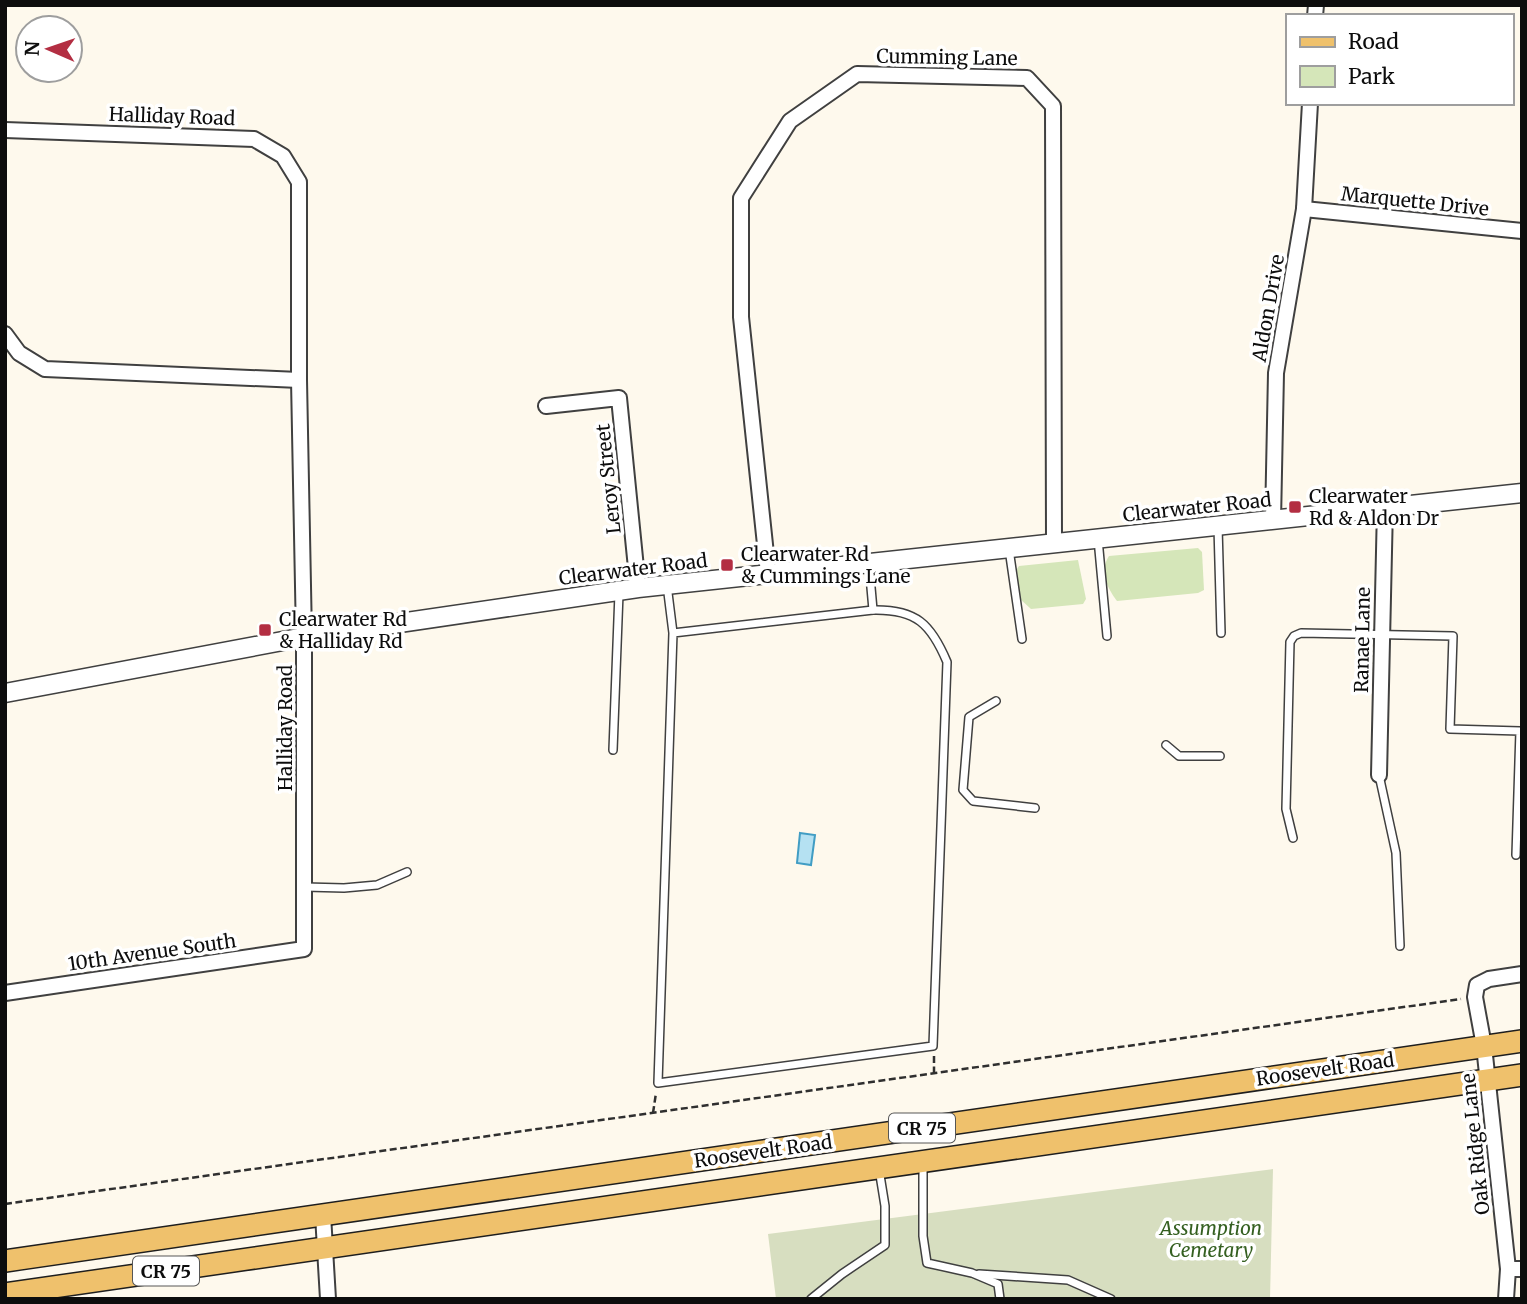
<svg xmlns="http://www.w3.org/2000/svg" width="1527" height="1304" font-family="Merriweather,serif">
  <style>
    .green { fill: #d5e6b9 }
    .cemetery { fill: #d7dec0 }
    .water { fill: #b5e1f2; stroke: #419dc4; stroke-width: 2 }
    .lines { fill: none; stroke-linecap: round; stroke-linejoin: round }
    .service-casing { stroke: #404040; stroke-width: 10 }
    .minor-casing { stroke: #404040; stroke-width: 18 }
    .tertiary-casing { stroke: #404040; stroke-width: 21 }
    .primary-casing { stroke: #1e1e1e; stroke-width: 24 }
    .path { stroke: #2f2f2f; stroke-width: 2.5; stroke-dasharray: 7 3.5; stroke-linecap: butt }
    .service { stroke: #fff; stroke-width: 7 }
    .minor { stroke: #fff; stroke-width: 14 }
    .tertiary { stroke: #fff; stroke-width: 18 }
    .primary { stroke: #efc16c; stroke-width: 21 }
    .poi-dot { fill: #b32e42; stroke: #fff; stroke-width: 2.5 }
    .labels { text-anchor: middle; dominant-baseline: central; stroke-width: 7; stroke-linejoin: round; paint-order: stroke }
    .shield { fill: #fff; stroke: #565656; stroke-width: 2 }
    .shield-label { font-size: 18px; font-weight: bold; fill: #0d0d0d }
    .street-label { font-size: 19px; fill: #0d0d0d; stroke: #fff }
    .poi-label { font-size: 19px; fill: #0d0d0d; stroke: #fff; text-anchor: start }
    .park-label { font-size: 19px; font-style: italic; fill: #356021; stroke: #fff }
  </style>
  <rect width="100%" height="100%" fill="#fef9ed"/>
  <g class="green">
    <path d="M 1198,548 L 1202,552 L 1204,590 L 1198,593 L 1117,601 C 1107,588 1099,571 1109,556 Z"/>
    <polygon points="1078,560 1086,599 1083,604 1031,609 1019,598 1017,569 1019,566"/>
  </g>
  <polygon class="cemetery" points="1273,1169 1270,1299 776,1299 768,1234"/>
  <polygon class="water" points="800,833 815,835 811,865 797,863"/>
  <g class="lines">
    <g class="service-casing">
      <g id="service">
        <polyline points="1218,527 1221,633"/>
        <polyline points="1098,539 1107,636"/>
        <polyline points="1009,549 1022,639"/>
        <polyline points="869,565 873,610"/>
        <path d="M 667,585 L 673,633 L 658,1083 L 933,1046 L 947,662 C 931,624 916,609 873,610 L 673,633"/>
        <polyline points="996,701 969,717 963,790 973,801 1035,808"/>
        <polyline points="1166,745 1179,756 1220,756"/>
        <polyline points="613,750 619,593"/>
        <polyline points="1379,775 1396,853 1400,946"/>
        <polyline points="1293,838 1286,809 1290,642 1294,636 1301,633 1453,636 1450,729 1520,731 1516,855"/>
        <polyline points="305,887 344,888 377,885 407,872"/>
        <polyline points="923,1163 923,1236 927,1263 972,1273 998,1284 1000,1299"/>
        <polyline points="979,1274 1068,1280 1111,1299"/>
        <polyline points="811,1299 842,1274 885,1245 885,1206 879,1169"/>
      </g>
    </g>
    <g class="minor-casing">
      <g id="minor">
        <polyline points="1315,16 1316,5"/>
        <polyline points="5,130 254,139 283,156 299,182 299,380 304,637 304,949 5,993"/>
        <polyline points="1304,209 1522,231"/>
        <polyline points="5,334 19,353 45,369 299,380"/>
        <polyline points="546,406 619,398 638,588"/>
        <polyline points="1273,521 1276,373 1304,209 1310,103"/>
        <polyline points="768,573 741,317 741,198 790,121 857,74 1027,78 1053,106 1054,543"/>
        <polyline points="1379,775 1385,507"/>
        <polyline points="323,1215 328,1299"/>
        <polyline points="1508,1269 1522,1269"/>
        <polyline points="1506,1299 1508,1269 1484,1046 1475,997 1477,985 1489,979 1522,974"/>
      </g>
    </g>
    <g class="tertiary-casing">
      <polyline id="tertiary" points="5,693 304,637 638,588 1522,493"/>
    </g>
    <g class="primary-casing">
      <g id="primary">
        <polyline points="5,1261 1522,1041"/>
        <polyline points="5,1294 1522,1075"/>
      </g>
    </g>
    <g class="path">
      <polyline points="934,1056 934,1073"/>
      <polyline points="653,1113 656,1093"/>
      <polyline points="5,1204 1461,999"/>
    </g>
    <use href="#service" class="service"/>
    <use href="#minor" class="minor"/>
    <use href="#tertiary" class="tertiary"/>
    <use href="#primary" class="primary"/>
  </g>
  <g class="poi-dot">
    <rect x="1288" y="500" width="14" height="14" rx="3.5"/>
    <rect x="720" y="558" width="14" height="14" rx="3.5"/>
    <rect x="258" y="623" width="14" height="14" rx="3.5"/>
  </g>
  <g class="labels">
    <g class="shield">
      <rect x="889" y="1113.5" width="66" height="29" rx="5"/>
      <rect x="133" y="1256.5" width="66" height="29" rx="5"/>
    </g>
    <g class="shield-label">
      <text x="922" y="1128">CR 75</text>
      <text x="166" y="1271">CR 75</text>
    </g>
    <g class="street-label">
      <text transform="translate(947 57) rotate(1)">Cumming Lane</text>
      <text transform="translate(172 116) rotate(2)">Halliday Road</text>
      <text transform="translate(1415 201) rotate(6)">Marquette Drive</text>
      <text transform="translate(1268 308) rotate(-80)">Aldon Drive</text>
      <text transform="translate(608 479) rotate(-96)">Leroy Street</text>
      <text transform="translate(1197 507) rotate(-6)">Clearwater Road</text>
      <text transform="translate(633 569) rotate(-7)">Clearwater Road</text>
      <text transform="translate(1362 640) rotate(-89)">Ranae Lane</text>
      <text transform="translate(285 728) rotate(-90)">Halliday Road</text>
      <text transform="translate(152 952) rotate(-8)">10th Avenue South</text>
      <text transform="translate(1325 1069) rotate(-8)">Roosevelt Road</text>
      <text transform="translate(1475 1144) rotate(-96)">Oak Ridge Lane</text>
      <text transform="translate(763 1151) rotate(-8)">Roosevelt Road</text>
    </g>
    <g class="poi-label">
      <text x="1309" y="496">Clearwater<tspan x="1309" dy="22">Rd &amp; Aldon Dr</tspan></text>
      <text x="741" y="554">Clearwater Rd<tspan x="741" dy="22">&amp; Cummings Lane</tspan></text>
      <text x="279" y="619">Clearwater Rd<tspan x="279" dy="22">&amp; Halliday Rd</tspan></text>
    </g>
    <g class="park-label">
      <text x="1211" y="1228">Assumption<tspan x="1211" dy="22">Cemetary</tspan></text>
    </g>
  </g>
  <rect width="1527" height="1304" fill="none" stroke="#0d0d0d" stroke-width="14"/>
  <rect x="1286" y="14" width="228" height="91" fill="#ffffff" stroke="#9e9e9e" stroke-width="2"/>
  <rect x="1300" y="37" width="35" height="10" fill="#efc16c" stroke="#9e9e9e" stroke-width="2"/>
  <text x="1348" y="49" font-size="21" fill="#0d0d0d">Road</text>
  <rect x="1300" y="66" width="35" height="21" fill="#d5e6b9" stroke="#9e9e9e" stroke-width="2"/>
  <text x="1348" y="84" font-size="21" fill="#0d0d0d">Park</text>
  <g transform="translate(49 49) rotate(272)"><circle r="33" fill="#ffffff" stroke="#9e9e9e" stroke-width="2"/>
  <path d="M0-5L12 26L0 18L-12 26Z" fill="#b32e42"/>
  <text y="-10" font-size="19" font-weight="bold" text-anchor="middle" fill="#0d0d0d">N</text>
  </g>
</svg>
